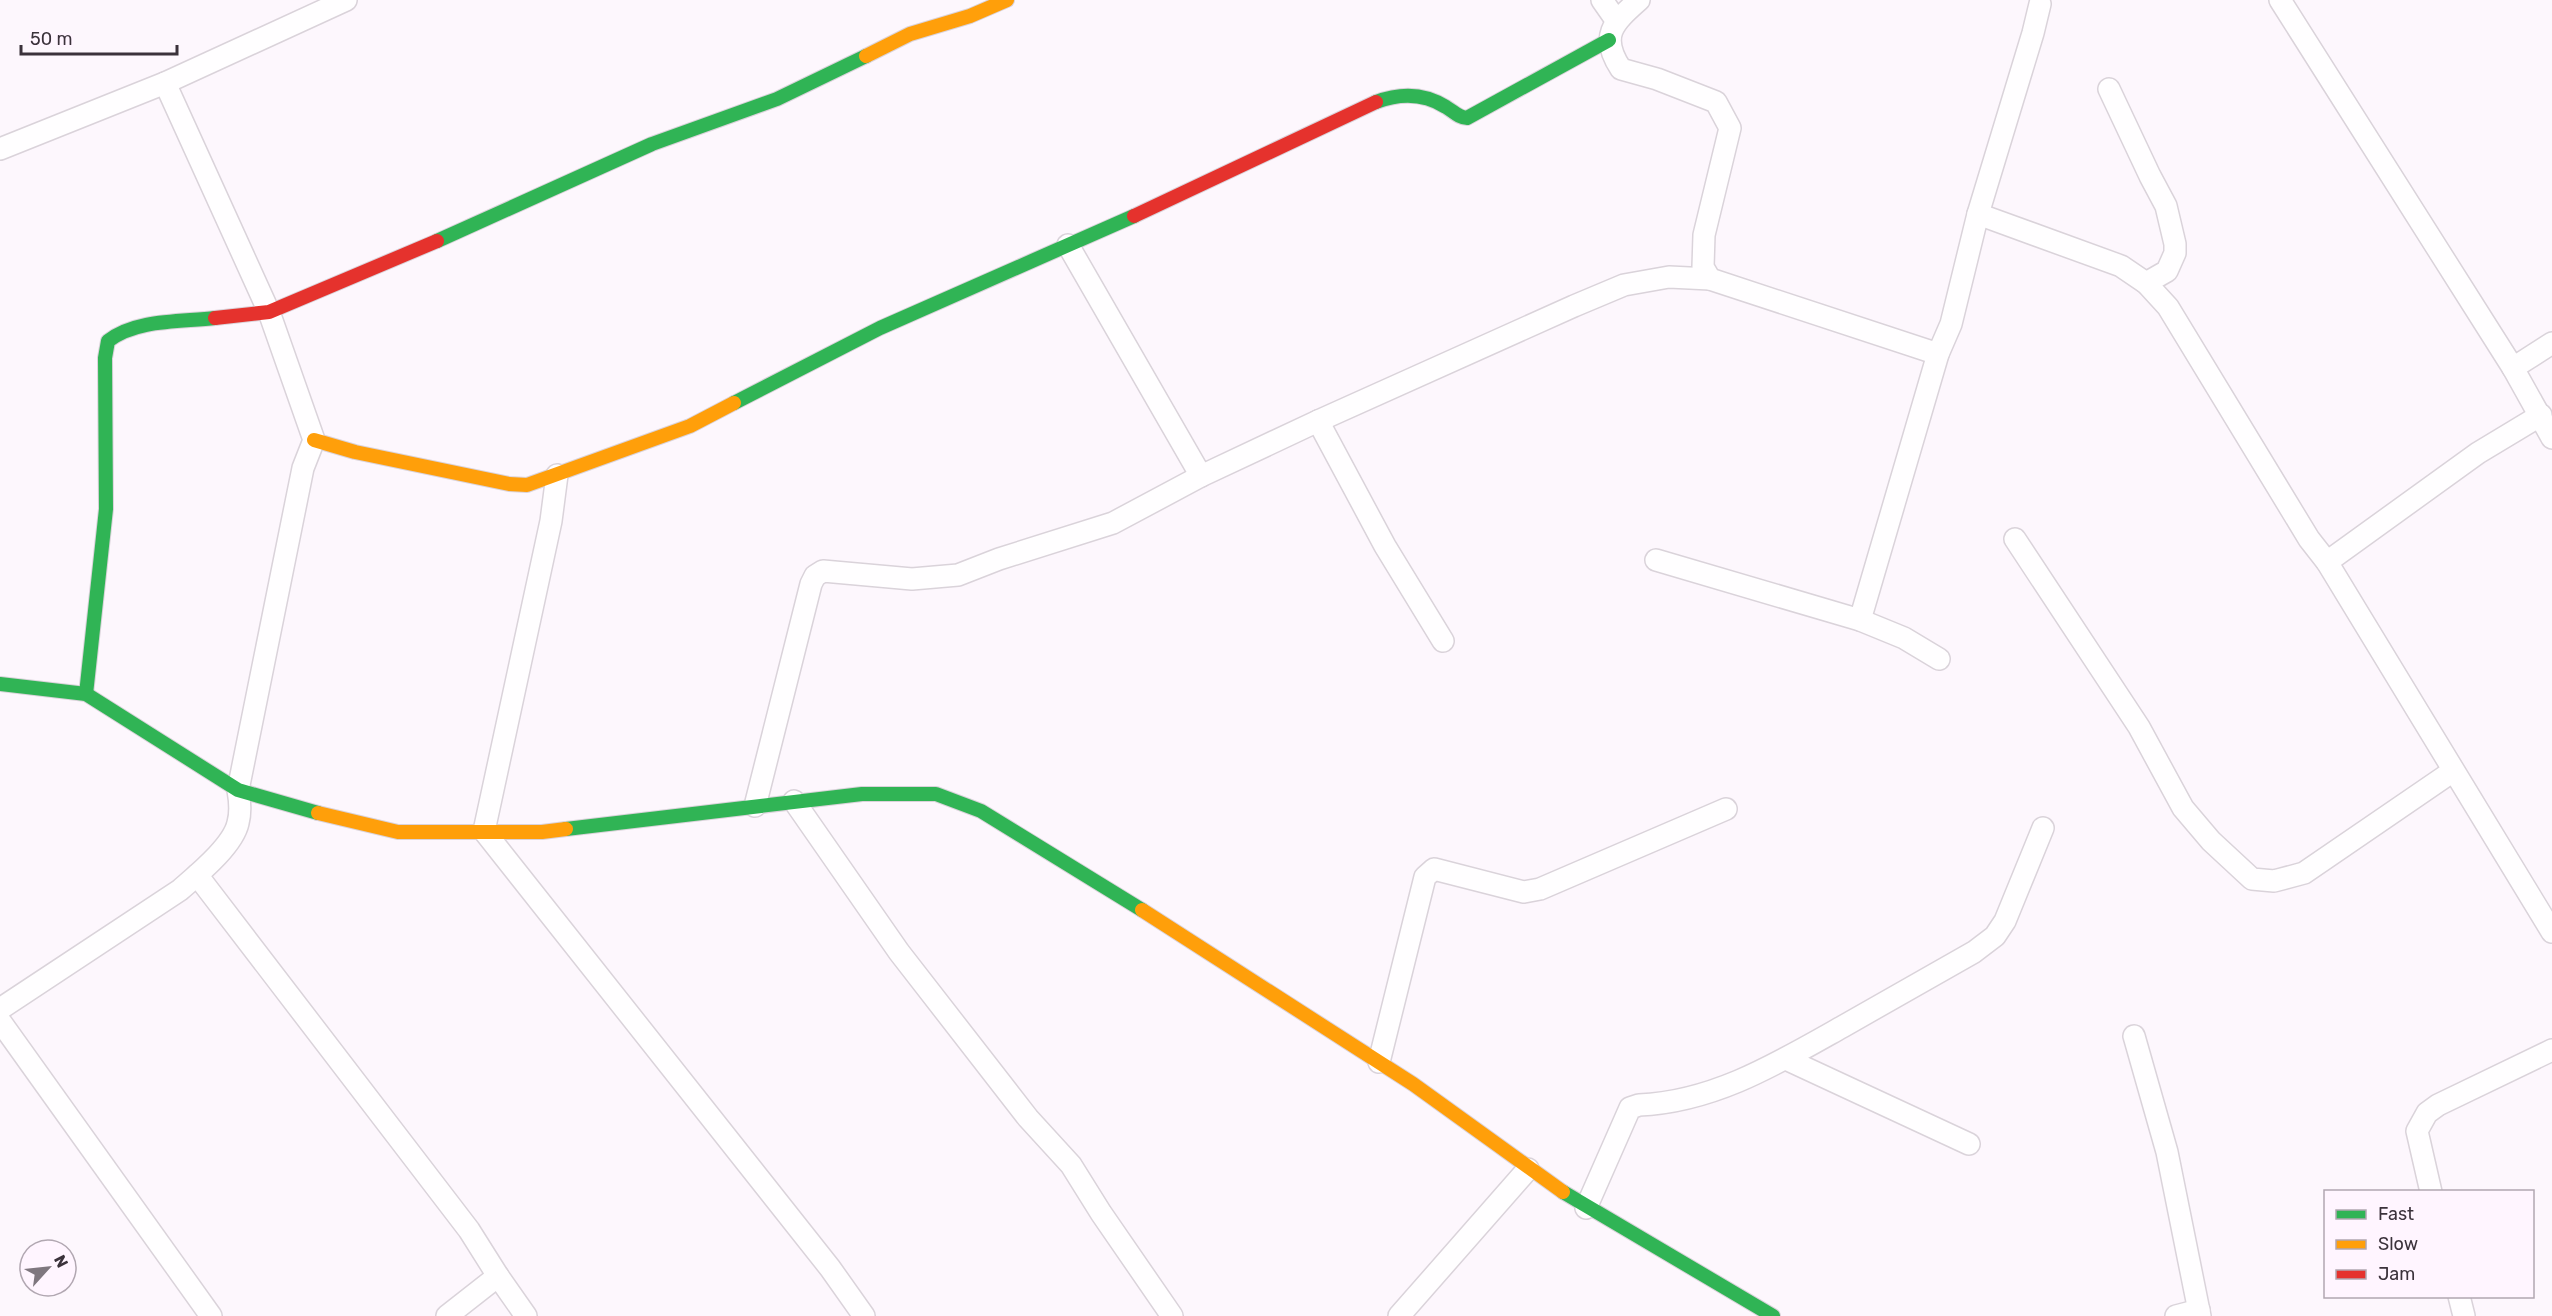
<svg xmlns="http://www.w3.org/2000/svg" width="2552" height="1316" font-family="Rubik,sans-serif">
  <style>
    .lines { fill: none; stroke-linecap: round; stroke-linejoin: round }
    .street-casing { stroke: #dad3da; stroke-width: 24 }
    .fast-casing { stroke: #dad3da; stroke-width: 16 }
    .slow-casing { stroke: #dad3da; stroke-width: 16 }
    .jam-casing { stroke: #dad3da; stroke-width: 16 }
    .street { stroke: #fffeff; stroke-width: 21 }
    .fast { stroke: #30b455; stroke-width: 14 }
    .slow { stroke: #ff9f0a; stroke-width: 14 }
    .jam { stroke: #e5322d; stroke-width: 14 }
  </style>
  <rect width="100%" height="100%" fill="#fdf7fd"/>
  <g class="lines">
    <g class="street-casing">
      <g id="street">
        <polyline points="1602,0 1616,20"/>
        <path d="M 1639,0 C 1613,23 1599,36 1621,69 L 1657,79 L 1716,102 L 1730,128 L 1704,235 L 1703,267 L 1710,279 L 1938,354"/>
        <polyline points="2280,0 2513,368 2552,438"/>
        <polyline points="2109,89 2150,176 2166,206 2175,244 2175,253 2167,271 2146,283"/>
        <polyline points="0,149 165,83 346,0"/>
        <polyline points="1978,214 2121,266 2146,283 2168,307 2309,539 2327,562 2552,932"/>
        <polyline points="1068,245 1201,476"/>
        <polyline points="2513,368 2552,343"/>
        <polyline points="1318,421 1385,546 1443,641"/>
        <polyline points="557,475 551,521 484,831 830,1268 864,1316"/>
        <polyline points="2015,539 2139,727 2183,808 2211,841 2252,879 2274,881 2304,873 2453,771"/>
        <polyline points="1656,560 1860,620 1904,638 1939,659"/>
        <polyline points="2327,562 2478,453 2541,415"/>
        <polyline points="1860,620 1938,354 1951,324 1978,214 2033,33 2040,4"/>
        <polyline points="794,801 899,952 1028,1118 1071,1165 1101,1213 1172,1316"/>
        <polyline points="755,806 811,584 815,576 823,571 912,579 958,575 999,559 1113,523 1201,476 1318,421 1574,306 1624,285 1669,277 1710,279"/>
        <polyline points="197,875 469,1230 498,1276 447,1316"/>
        <path d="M 0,1009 L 180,890 C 197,875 233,846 238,823 C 241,812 240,801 238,790 L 303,468 L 314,440 L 269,312 L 165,83"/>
        <polyline points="0,1021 211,1316"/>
        <polyline points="2134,1036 2167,1152 2200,1316"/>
        <polyline points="1786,1059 1969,1144"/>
        <polyline points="1379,1062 1425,877 1434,869 1524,892 1540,889 1726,809"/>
        <polyline points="2431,1192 2417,1131 2427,1113 2438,1105 2552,1050"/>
        <path d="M 1586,1208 L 1630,1108 L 1639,1105 C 1714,1102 1778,1063 1842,1027 C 1886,1002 1930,977 1974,952 L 1995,936 L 2005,921 L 2043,828"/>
        <polyline points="498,1276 526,1316"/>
        <polyline points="2459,1296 2464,1316"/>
        <polyline points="1399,1316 1528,1169"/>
        <polyline points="2176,1316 2199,1310"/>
      </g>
    </g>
    <g class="fast-casing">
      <g id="fast">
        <path d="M 1376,102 C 1400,93 1424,93 1446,107 C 1453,111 1459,118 1467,118 L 1609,40"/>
        <polyline points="437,241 652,144 777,99 866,56"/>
        <polyline points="734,403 880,328 1134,216"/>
        <polyline points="0,684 86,694 238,790 318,813"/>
        <path d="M 86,694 L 106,509 L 105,358 L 108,341 C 136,319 181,322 215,318"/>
        <polyline points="566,829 862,794 936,794 981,811 1142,910"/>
        <polyline points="1563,1192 1773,1316"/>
      </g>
    </g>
    <g class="slow-casing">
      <g id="slow">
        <polyline points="866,56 910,34 970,16 1007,0"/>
        <polyline points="314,440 355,452 509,484 527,485 690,426 734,403"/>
        <polyline points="318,813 398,832 542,832 566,829"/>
        <polyline points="1142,910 1413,1084 1563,1192"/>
      </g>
    </g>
    <g class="jam-casing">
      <g id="jam">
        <polyline points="1134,216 1376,102"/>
        <polyline points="215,318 269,312 437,241"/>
      </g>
    </g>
    <use href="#street" class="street"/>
    <use href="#fast" class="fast"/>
    <use href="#slow" class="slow"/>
    <use href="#jam" class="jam"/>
  </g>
  <rect x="2324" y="1190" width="210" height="108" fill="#fff5ff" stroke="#b1a7b1" stroke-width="1.5"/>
  <rect x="2336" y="1210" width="30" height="9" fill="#30b455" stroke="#b1a7b1" stroke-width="1.5"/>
  <text x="2378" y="1220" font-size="18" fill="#3b323b">Fast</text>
  <rect x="2336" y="1240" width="30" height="9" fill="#ff9f0a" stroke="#b1a7b1" stroke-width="1.5"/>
  <text x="2378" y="1250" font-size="18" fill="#3b323b">Slow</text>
  <rect x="2336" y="1270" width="30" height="9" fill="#e5322d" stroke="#b1a7b1" stroke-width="1.5"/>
  <text x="2378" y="1280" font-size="18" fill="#3b323b">Jam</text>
  <g transform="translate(48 1268) rotate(63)"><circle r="28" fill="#fff5ff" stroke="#b1a7b1" stroke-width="1.5"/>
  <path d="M0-4.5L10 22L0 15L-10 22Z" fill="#7f777f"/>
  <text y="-9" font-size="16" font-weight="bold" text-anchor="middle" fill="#3b323b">N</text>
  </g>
  <path d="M21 45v9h156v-9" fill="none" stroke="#3b323b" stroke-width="3"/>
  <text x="30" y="45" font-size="18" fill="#3b323b" stroke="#fff5ff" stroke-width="4.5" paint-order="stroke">50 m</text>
</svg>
